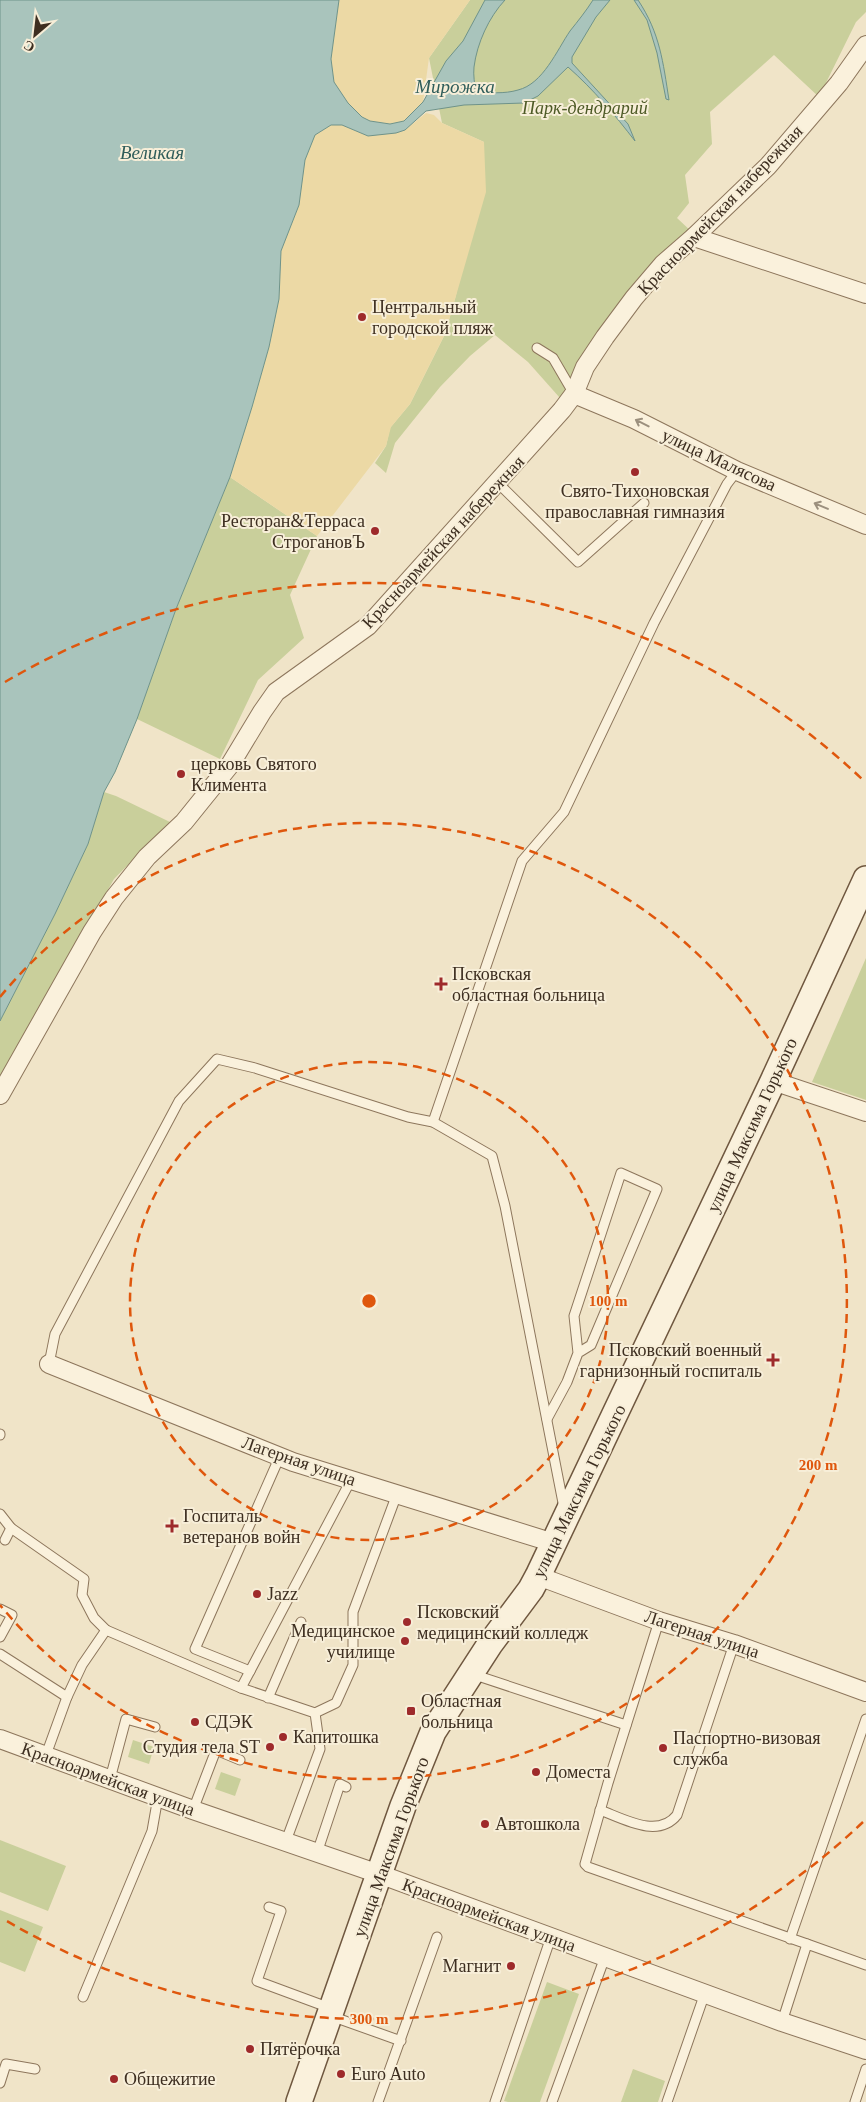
<svg xmlns="http://www.w3.org/2000/svg" width="866" height="2102" font-family="Georgia,serif">
  <style>
    .green { fill: #c9cf9b }
    .sand { fill: #ecd9a5 }
    .water { fill: #a9c4bc; stroke: #6f938a }
    .lines { fill: none; stroke-linecap: round; stroke-linejoin: round }
    .lane-casing { stroke: #8d765c; stroke-width: 11 }
    .street-casing { stroke: #8d765c; stroke-width: 20 }
    .secondary-casing { stroke: #6f573f; stroke-width: 28 }
    .lane { stroke: #faf1dc; stroke-width: 9 }
    .street { stroke: #faf1dc; stroke-width: 18 }
    .secondary { stroke: #faf1dc; stroke-width: 25 }
    .oneway { stroke: #9c907e }
    .ring { fill: none; stroke: #df570d; stroke-width: 2.5; stroke-dasharray: 9 6 }
    .poi-dot { fill: #9e2a2b; stroke: #f7eed8; stroke-width: 2 }
    .labels { text-anchor: middle; dominant-baseline: central; stroke-width: 4; stroke-linejoin: round; paint-order: stroke }
    .park-label { font-size: 18px; font-style: italic; fill: #4d5a26; stroke: #f7eed8 }
    .street-label { font-size: 18px; fill: #3d2e20; stroke: #f7eed8 }
    .poi-label { font-size: 18px; fill: #3d2e20; stroke: #f7eed8; text-anchor: start }
    .water-label { font-size: 19px; font-style: italic; fill: #2f5d5a; stroke: #f7eed8 }
    .centre { fill: #df570d; stroke: #f7eed8; stroke-width: 2.5 }
    .ring-label { font-size: 15px; text-anchor: middle; font-weight: bold; fill: #df570d; stroke: #f7eed8; stroke-width: 4; stroke-linejoin: round; paint-order: stroke }
  </style>
  <rect width="100%" height="100%" fill="#f0e4c8"/>
  <g class="green">
    <polygon points="470,0 866,0 866,12 856,22 819,97 774,55 710,112 712,144 685,175 689,203 677,218 693,233 560,398 528,362 495,335 470,356 440,387 395,443 386,473 375,463 386,446 390,428 410,404 445,334 456,295 484,142 442,123 429,58"/>
    <polygon points="230,477 317,536 290,595 304,638 258,680 220,759 137,719 176,609"/>
    <polygon points="104,792 116,796 170,822 114,879 0,1080 0,1021 55,914 88,844"/>
    <polygon points="866,958 866,1100 812,1082"/>
    <polygon points="133,1740 154,1747 149,1764 128,1757"/>
    <polygon points="221,1772 241,1779 235,1796 215,1789"/>
    <polygon points="0,1840 66,1866 48,1911 0,1892"/>
    <polygon points="0,1910 43,1927 25,1972 0,1962"/>
    <polygon points="547,1982 579,1994 540,2102 508,2102 504,2101"/>
    <polygon points="633,2069 665,2081 658,2102 621,2102"/>
  </g>
  <g class="sand">
    <polygon points="339,0 470,0 429,58 423,102 404,121 390,124 370,121 362,117 348,103 334,82 331,59"/>
    <polygon points="426,113 434,115 442,123 484,142 486,192 445,334 410,404 391,427 386,446 317,536 230,477 252,407 269,347 279,299 281,251 299,205 305,160 315,135 331,125 342,125 368,136 405,130"/>
  </g>
  <g class="water">
    <path d="M 0,0 L 339,0 L 331,59 L 334,82 L 348,103 L 362,117 L 370,121 L 390,124 L 404,121 L 423,102 L 446,61 L 463,41 L 485,0 L 505,0 C 489,17 477,43 474,67 C 473,75 475,84 475,91 C 488,93 505,94 518,90 C 543,84 557,50 570,31 C 578,21 586,11 593,0 L 610,0 L 596,17 L 572,57 L 572,63 L 628,124 L 635,141 C 615,115 593,89 568,67 L 538,96 L 524,103 L 464,105 L 426,111 L 405,130 L 396,133 L 368,136 L 342,125 L 331,125 L 315,135 L 305,160 L 299,205 L 281,251 L 279,299 L 269,347 L 252,407 L 230,477 L 176,609 L 137,719 L 115,772 L 104,792 L 88,844 L 55,914 L 0,1021 Z"/>
    <path d="M 634,0 L 638,0 C 660,33 663,62 669,100 L 666,99 L 657,53 L 647,20 Z"/>
  </g>
  <g class="lines">
    <g class="lane-casing">
      <g id="lane">
        <polyline points="537,348 553,358 574,394"/>
        <polyline points="498,483 578,562 644,503"/>
        <polyline points="433,1122 522,861 564,812 654,623 727,484 737,471"/>
        <polyline points="49,1364 55,1334 179,1101 217,1059 255,1068 408,1117 433,1122 492,1156 505,1206 564,1508"/>
        <polyline points="547,1419 567,1382 578,1353 574,1316 621,1173 657,1189 591,1345 578,1353"/>
        <polyline points="0,1434 0,1435"/>
        <polyline points="0,1514 11,1528 84,1579 82,1595 94,1618 106,1630"/>
        <polyline points="5,1540 11,1528"/>
        <polyline points="0,1609 12,1615 0,1637"/>
        <polyline points="659,1621 608,1783 585,1864 588,1867 807,1944"/>
        <polyline points="0,1654 67,1697"/>
        <polyline points="250,1671 195,1649 280,1456"/>
        <polyline points="472,1674 626,1725"/>
        <polyline points="241,1688 351,1480"/>
        <polyline points="268,1698 301,1622"/>
        <polyline points="315,1713 336,1703 353,1665 353,1612 397,1494"/>
        <polyline points="46,1755 67,1697 82,1665 106,1630 241,1688 315,1713 320,1749 286,1841"/>
        <polyline points="110,1779 126,1719 155,1727"/>
        <polyline points="193,1810 216,1750 240,1760"/>
        <path d="M 600,1810 C 624,1819 658,1839 677,1815 L 734,1644"/>
        <polyline points="317,1853 340,1784 346,1787"/>
        <polyline points="269,1907 281,1911 257,1981 330,2008"/>
        <polyline points="790,1939 866,1719"/>
        <polyline points="83,1997 152,1831 158,1797"/>
        <polyline points="331,2016 401,2041"/>
        <polyline points="782,2022 807,1944 866,1965"/>
        <polyline points="0,2083 6,2064 35,2069"/>
        <polyline points="378,2102 437,1937"/>
        <polyline points="495,2102 551,1937"/>
        <polyline points="552,2102 605,1957"/>
        <polyline points="667,2102 705,1993"/>
        <polyline points="855,2102 866,2069"/>
      </g>
    </g>
    <g class="street-casing">
      <g id="street">
        <polyline points="694,237 866,294"/>
        <polyline points="574,394 634,419 737,471 866,525"/>
        <polyline points="773,1081 866,1112"/>
        <polyline points="0,1095 92,932 114,898 147,857 184,822 230,765 262,712 276,692 368,626 562,410 574,394 585,367 605,337 634,298 663,264 694,237 768,166 839,83 866,45"/>
        <polyline points="49,1364 293,1462 554,1543"/>
        <polyline points="538,1576 659,1621 734,1644 866,1692"/>
        <polyline points="0,1739 193,1810 379,1874 782,2022 866,2050"/>
      </g>
    </g>
    <g class="secondary-casing">
      <polyline id="secondary" points="299,2102 403,1806 433,1732 490,1644 531,1589 538,1576 773,1081 866,879"/>
    </g>
    <use href="#lane" class="lane"/>
    <use href="#street" class="street"/>
    <use href="#secondary" class="secondary"/>
  </g>
  <defs><path id="oneway-shaft" d="M-6 0H5M1.5-3L5.5 0L1.5 3" fill="none" stroke-width="1.6" stroke-linecap="round" stroke-linejoin="round" transform="scale(1.25)"/></defs>
  <g class="oneway">
    <use href="#oneway-shaft" transform="translate(642 423) rotate(-153)"/>
    <use href="#oneway-shaft" transform="translate(821 506) rotate(-157)"/>
  </g>
  <g class="ring">
    <circle cx="369" cy="1301" r="239"/>
    <path d="M0 997A478 478 0 1 1 0 1605"/>
    <path d="M863 1822A718 718 0 0 1 5 1920M5 682A718 718 0 0 1 863 780"/>
  </g>
  <g class="poi-dot">
    <circle cx="362" cy="317" r="5"/>
    <circle cx="635" cy="472" r="5"/>
    <circle cx="375" cy="531" r="5"/>
    <circle cx="181" cy="774" r="5"/>
    <path d="M438.5 976.5h5v5h5v5h-5v5h-5v-5h-5v-5h5z"/>
    <path d="M770.5 1352.5h5v5h5v5h-5v5h-5v-5h-5v-5h5z"/>
    <path d="M169.5 1518.5h5v5h5v5h-5v5h-5v-5h-5v-5h5z"/>
    <circle cx="257" cy="1594" r="5"/>
    <circle cx="407" cy="1622" r="5"/>
    <circle cx="405" cy="1641" r="5"/>
    <rect x="406" y="1706" width="10" height="10" rx="2.5"/>
    <circle cx="195" cy="1722" r="5"/>
    <circle cx="283" cy="1737" r="5"/>
    <circle cx="270" cy="1747" r="5"/>
    <circle cx="663" cy="1748" r="5"/>
    <circle cx="536" cy="1772" r="5"/>
    <circle cx="485" cy="1824" r="5"/>
    <circle cx="511" cy="1966" r="5"/>
    <circle cx="250" cy="2049" r="5"/>
    <circle cx="341" cy="2074" r="5"/>
    <circle cx="114" cy="2079" r="5"/>
  </g>
  <g class="labels">
    <g class="park-label">
      <text x="585" y="108">Парк-дендрарий</text>
    </g>
    <g class="street-label">
      <text transform="translate(720 210) rotate(-46)">Красноармейская набережная</text>
      <text transform="translate(719 460) rotate(25)">улица Малясова</text>
      <text transform="translate(443 542) rotate(-47)">Красноармейская набережная</text>
      <text transform="translate(752 1125) rotate(-65)">улица Максима Горького</text>
      <text transform="translate(299 1461) rotate(19)">Лагерная улица</text>
      <text transform="translate(579 1491) rotate(-64)">улица Максима Горького</text>
      <text transform="translate(702 1634) rotate(18)">Лагерная улица</text>
      <text transform="translate(108 1779) rotate(20)">Красноармейская улица</text>
      <text transform="translate(391 1847) rotate(-70)">улица Максима Горького</text>
      <text transform="translate(489 1915) rotate(20)">Красноармейская улица</text>
    </g>
    <g class="poi-label">
      <text x="372" y="307">Центральный<tspan x="372" dy="21">городской пляж</tspan></text>
      <text x="635" y="491" text-anchor="middle">Свято-Тихоновская<tspan x="635" dy="21">православная гимназия</tspan></text>
      <text x="365" y="521" text-anchor="end">Ресторан&amp;Терраса<tspan x="365" dy="21">СтрогановЪ</tspan></text>
      <text x="191" y="764">церковь Святого<tspan x="191" dy="21">Климента</tspan></text>
      <text x="452" y="974">Псковская<tspan x="452" dy="21">областная больница</tspan></text>
      <text x="762" y="1350" text-anchor="end">Псковский военный<tspan x="762" dy="21">гарнизонный госпиталь</tspan></text>
      <text x="183" y="1516">Госпиталь<tspan x="183" dy="21">ветеранов войн</tspan></text>
      <text x="267" y="1594">Jazz</text>
      <text x="417" y="1612">Псковский<tspan x="417" dy="21">медицинский колледж</tspan></text>
      <text x="395" y="1631" text-anchor="end">Медицинское<tspan x="395" dy="21">училище</tspan></text>
      <text x="421" y="1701">Областная<tspan x="421" dy="21">больница</tspan></text>
      <text x="205" y="1722">СДЭК</text>
      <text x="293" y="1737">Капитошка</text>
      <text x="673" y="1738">Паспортно-визовая<tspan x="673" dy="21">служба</tspan></text>
      <text x="260" y="1747" text-anchor="end">Студия тела ST</text>
      <text x="546" y="1772">Доместа</text>
      <text x="495" y="1824">Автошкола</text>
      <text x="501" y="1966" text-anchor="end">Магнит</text>
      <text x="260" y="2049">Пятёрочка</text>
      <text x="351" y="2074">Euro Auto</text>
      <text x="124" y="2079">Общежитие</text>
    </g>
    <g class="water-label">
      <text x="455" y="86">Мирожка</text>
      <text x="152" y="152">Великая</text>
    </g>
  </g>
  <circle cx="369" cy="1301" r="8" class="centre"/>
  <g class="ring-label">
    <text x="608" y="1306">100 m</text>
    <text x="818" y="1470">200 m</text>
    <text x="369" y="2024">300 m</text>
  </g>
  <g transform="translate(35 35) rotate(208)" stroke="#f7eed8" stroke-width="4" paint-order="stroke">
  <path d="M0-4L9 19L0 12L-9 19Z" fill="#3d2e20"/>
  <text y="-8" font-size="14" font-weight="bold" text-anchor="middle" fill="#3d2e20">С</text>
  </g>
</svg>
